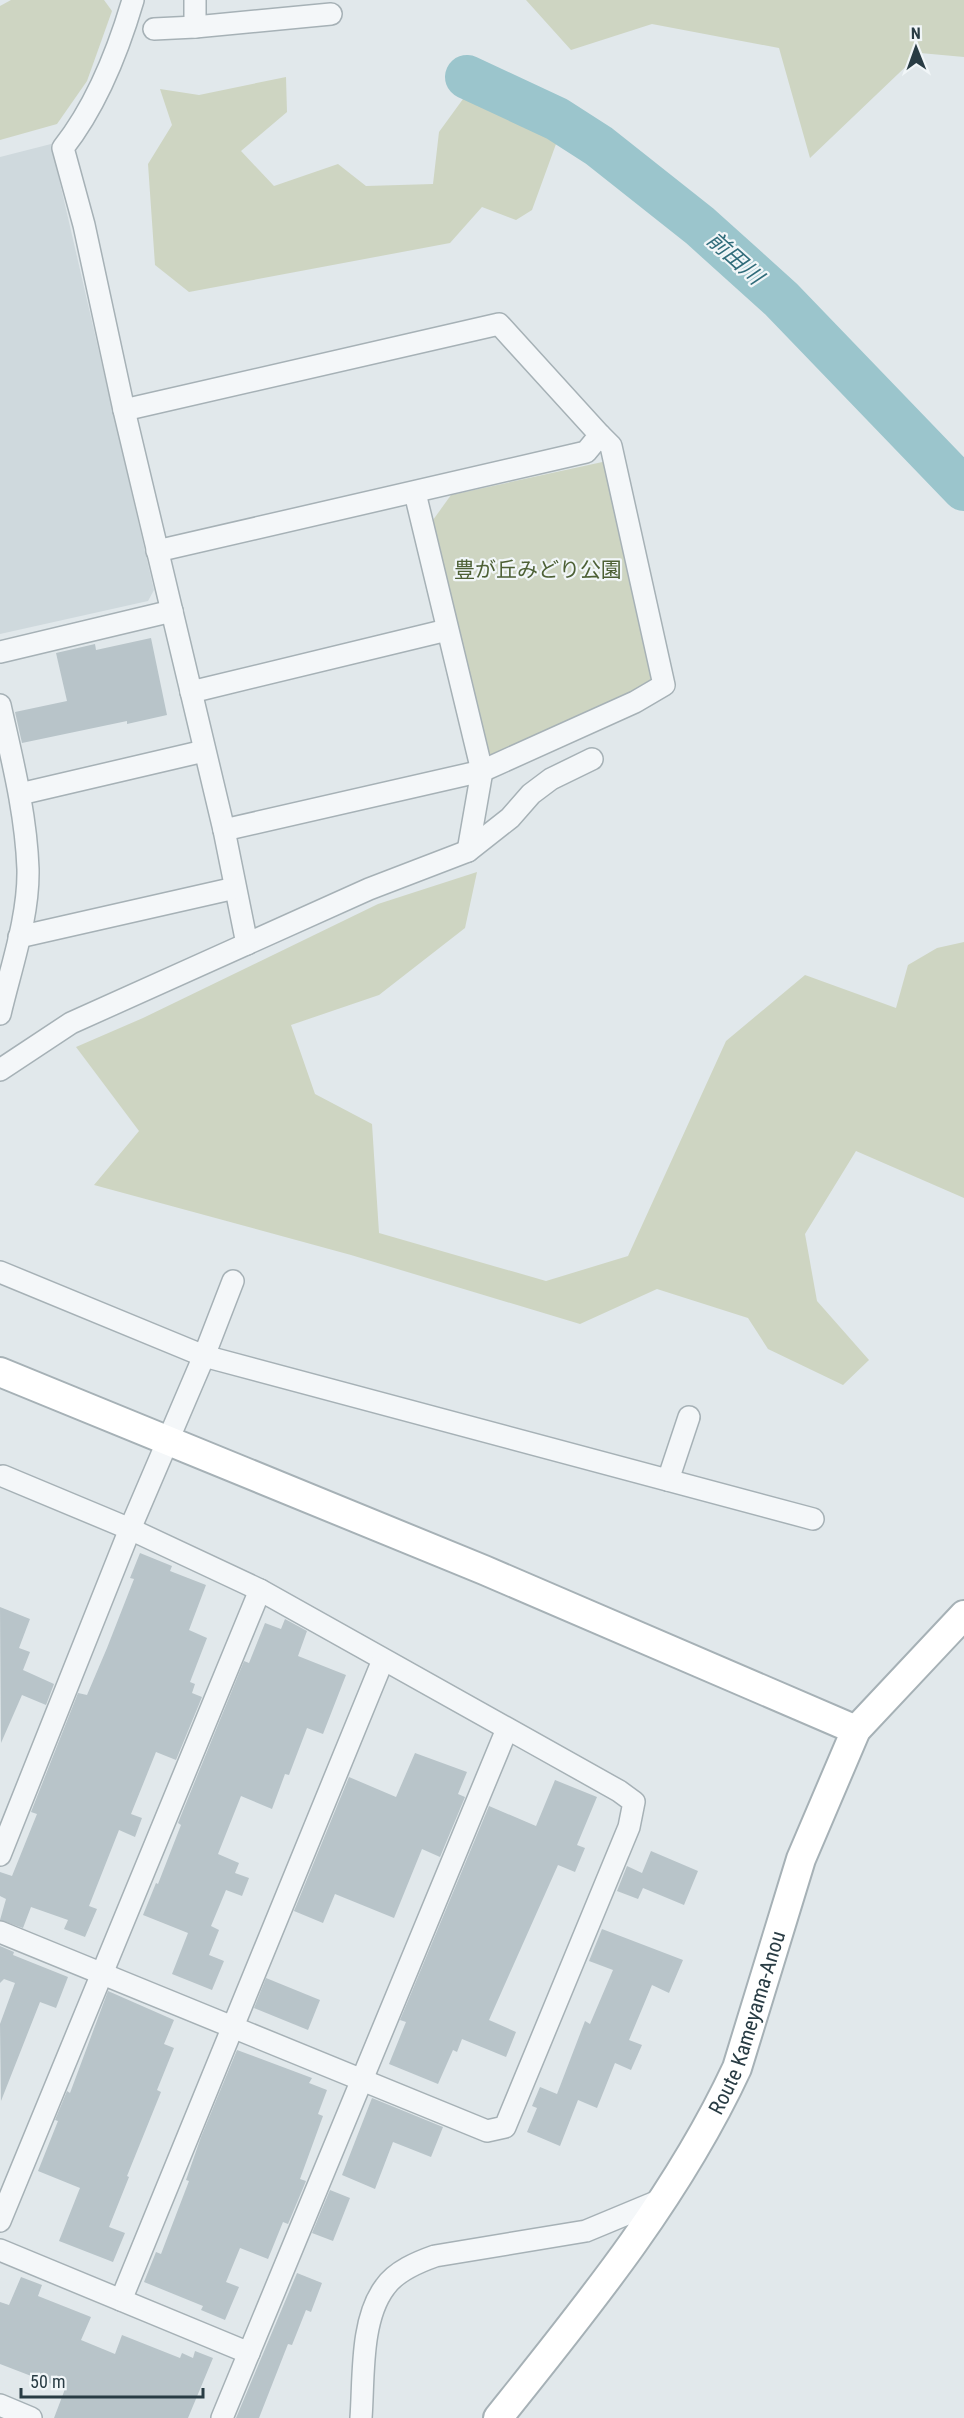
<svg xmlns="http://www.w3.org/2000/svg" width="964" height="2418" font-family="'Roboto Condensed','Noto Sans JP',sans-serif">
  <style>
    .built { fill: #cfd9dd }
    .green { fill: #ced5c2 }
    .lines { fill: none; stroke-linecap: round; stroke-linejoin: round }
    .river { stroke: #9bc5cc; stroke-width: 44 }
    .building { fill: #b8c4c9 }
    .street-casing { stroke: #a6b1b6; stroke-width: 24 }
    .secondary-casing { stroke: #a6b1b6; stroke-width: 32 }
    .street { stroke: #f4f7f9; stroke-width: 21 }
    .secondary { stroke: #fff; stroke-width: 28 }
    .labels { text-anchor: middle; dominant-baseline: central; stroke-width: 4.5; stroke-linejoin: round; paint-order: stroke }
    .park-label { font-size: 21px; fill: #4d6035; stroke: #f1f6f8 }
    .street-label { font-size: 21px; fill: #293c44; stroke: #f1f6f8 }
    .water-label { font-size: 22px; font-style: italic; fill: #306c7a; stroke: #f1f6f8 }
  </style>
  <rect width="100%" height="100%" fill="#e1e8eb"/>
  <polygon class="built" points="51,144 154,590 148,601 0,634 0,157"/>
  <g class="green">
    <polygon points="11,0 104,0 112,11 87,81 57,124 0,140 0,6"/>
    <polygon points="526,0 964,0 964,57 920,53 810,158 779,48 652,24 571,50"/>
    <polygon points="286,77 287,112 241,151 274,186 338,164 366,186 433,184 439,132 471,88 560,133 532,210 516,220 482,207 450,243 189,292 155,265 148,164 172,125 160,89 199,95"/>
    <polygon points="607,461 654,683 490,759 433,520 451,495"/>
    <polygon points="477,872 465,928 379,995 291,1025 315,1094 372,1124 379,1233 546,1281 628,1256 726,1041 805,975 896,1008 908,965 937,948 964,942 964,1198 856,1151 805,1234 817,1301 869,1360 843,1385 768,1349 748,1318 657,1289 580,1324 351,1255 94,1185 139,1131 76,1047 143,1018 378,904"/>
  </g>
  <g class="lines">
    <polyline class="river" points="467,77 557,119 599,146 700,226 781,299 964,489"/>
  </g>
  <g class="building">
    <polygon points="151,638 167,715 127,724 127,721 22,743 15,712 67,701 56,653 95,644 96,650"/>
    <polygon points="140,1553 172,1566 170,1571 206,1585 189,1630 207,1638 190,1682 195,1684 192,1693 202,1697 176,1760 156,1752 131,1814 142,1818 135,1837 119,1830 89,1906 97,1909 85,1937 64,1929 68,1920 31,1907 23,1928 0,1920 6,1899 0,1896 0,1872 12,1876 37,1814 31,1812 78,1693 87,1695 107,1648 134,1579 130,1578"/>
    <polygon points="0,1607 30,1619 19,1648 30,1652 23,1670 54,1684 46,1705 22,1695 1,1743"/>
    <polygon points="285,1619 307,1631 298,1656 346,1675 323,1734 307,1728 289,1775 285,1774 272,1809 241,1796 218,1854 239,1863 235,1873 249,1878 242,1896 226,1890 211,1926 219,1930 209,1955 224,1961 212,1990 172,1974 188,1933 143,1915 156,1883 158,1884 181,1825 178,1823 244,1661 249,1663 265,1623 281,1629"/>
    <polygon points="415,1753 467,1772 458,1794 465,1797 440,1857 422,1849 394,1918 335,1894 323,1923 294,1911 349,1777 396,1797"/>
    <polygon points="555,1780 597,1797 577,1845 585,1848 575,1872 558,1865 489,2020 516,2032 506,2057 462,2039 457,2052 453,2050 438,2084 389,2064 406,2022 400,2020 489,1806 536,1826"/>
    <polygon points="651,1851 698,1871 684,1905 643,1888 638,1899 617,1891 627,1866 642,1873"/>
    <polygon points="602,1929 683,1960 669,1993 652,1985 629,2040 642,2045 631,2070 615,2063 597,2108 578,2100 560,2146 527,2132 537,2108 532,2106 540,2087 557,2094 585,2021 590,2024 613,1970 589,1961"/>
    <polygon points="0,1946 14,1952 13,1955 68,1977 56,2008 40,2002 1,2101 0,2024 15,1983 4,1979 0,1983"/>
    <polygon points="266,1978 320,2000 308,2030 254,2008"/>
    <polygon points="108,1991 174,2020 164,2044 174,2048 157,2090 161,2092 127,2176 129,2177 109,2227 125,2233 113,2262 59,2241 80,2188 38,2171 58,2121 55,2120 67,2091 70,2093"/>
    <polygon points="237,2050 312,2078 309,2083 327,2090 318,2114 323,2116 300,2179 306,2181 288,2224 283,2222 268,2259 240,2248 226,2282 239,2287 225,2320 201,2310 203,2306 144,2282 156,2252 161,2254 189,2181 186,2180 201,2137"/>
    <polygon points="372,2098 443,2127 431,2157 393,2142 375,2189 342,2175"/>
    <polygon points="330,2190 350,2198 333,2241 312,2233"/>
    <polygon points="297,2273 322,2283 311,2312 306,2310 292,2345 288,2344 259,2418 236,2418"/>
    <polygon points="21,2277 42,2285 38,2296 91,2317 81,2340 115,2354 122,2335 180,2358 182,2353 193,2358 195,2351 213,2358 188,2418 54,2418 65,2389 0,2364 0,2302 9,2305"/>
  </g>
  <g class="lines">
    <g class="street-casing">
      <g id="street">
        <path d="M 133,0 C 118,51 96,106 63,148 L 84,225 L 124,410 L 224,830 L 247,944"/>
        <polyline points="195,27 195,0"/>
        <polyline points="154,29 195,27 331,14"/>
        <polyline points="124,410 499,324 600,435 586,452 157,551"/>
        <polyline points="415,493 482,771 468,851"/>
        <polyline points="0,652 172,611"/>
        <polyline points="191,692 447,630"/>
        <path d="M 0,705 C 12,759 26,813 28,869 C 29,917 11,967 0,1014"/>
        <polyline points="20,794 204,751"/>
        <polyline points="224,830 482,771 635,702 664,685 611,446 600,435"/>
        <polyline points="19,937 235,888"/>
        <polyline points="0,1070 71,1023 369,889 468,851 510,818 531,794 551,779 592,759"/>
        <polyline points="0,1272 204,1356 130,1529 0,1855"/>
        <polyline points="233,1281 204,1356 813,1519"/>
        <polyline points="668,1480 689,1417"/>
        <polyline points="0,1932 487,2131 505,2127 629,1827 634,1802 619,1791 260,1590 130,1529 3,1476"/>
        <polyline points="0,2221 260,1590"/>
        <polyline points="0,2250 249,2353"/>
        <polyline points="121,2300 383,1660"/>
        <polyline points="0,2405 31,2418"/>
        <polyline points="222,2418 507,1729"/>
        <path d="M 361,2418 C 364,2378 360,2320 385,2287 C 396,2271 418,2262 435,2256 L 586,2231 L 663,2199"/>
      </g>
    </g>
    <g class="secondary-casing">
      <g id="secondary">
        <polyline points="0,1372 484,1570 856,1730"/>
        <path id="s1" d="M 498,2418 C 586,2308 677,2197 737,2068 L 801,1859 L 856,1730 L 964,1615"/>
      </g>
    </g>
    <use href="#street" class="street"/>
    <use href="#secondary" class="secondary"/>
  </g>
  <g class="labels">
    <g class="park-label">
      <text x="538" y="570">豊が丘みどり公園</text>
    </g>
    <g class="street-label">
      <text stroke="none"><textPath href="#s1" startOffset="471">Route Kameyama-Anou</textPath></text>
    </g>
    <g class="water-label">
      <text transform="translate(735 258) rotate(42)">前田川</text>
    </g>
  </g>
  <g transform="translate(916 48) rotate(359)" stroke="#f1f6f8" stroke-width="4.5" paint-order="stroke">
  <path d="M0-4.5L10 22L0 15L-10 22Z" fill="#293c44"/>
  <text y="-9" font-size="16" font-weight="bold" text-anchor="middle" fill="#293c44">N</text>
  </g>
  <path d="M21 2388v9h182v-9" fill="none" stroke="#293c44" stroke-width="3"/>
  <text x="30" y="2388" font-size="18" fill="#293c44" stroke="#f1f6f8" stroke-width="4.5" paint-order="stroke">50 m</text>
</svg>
